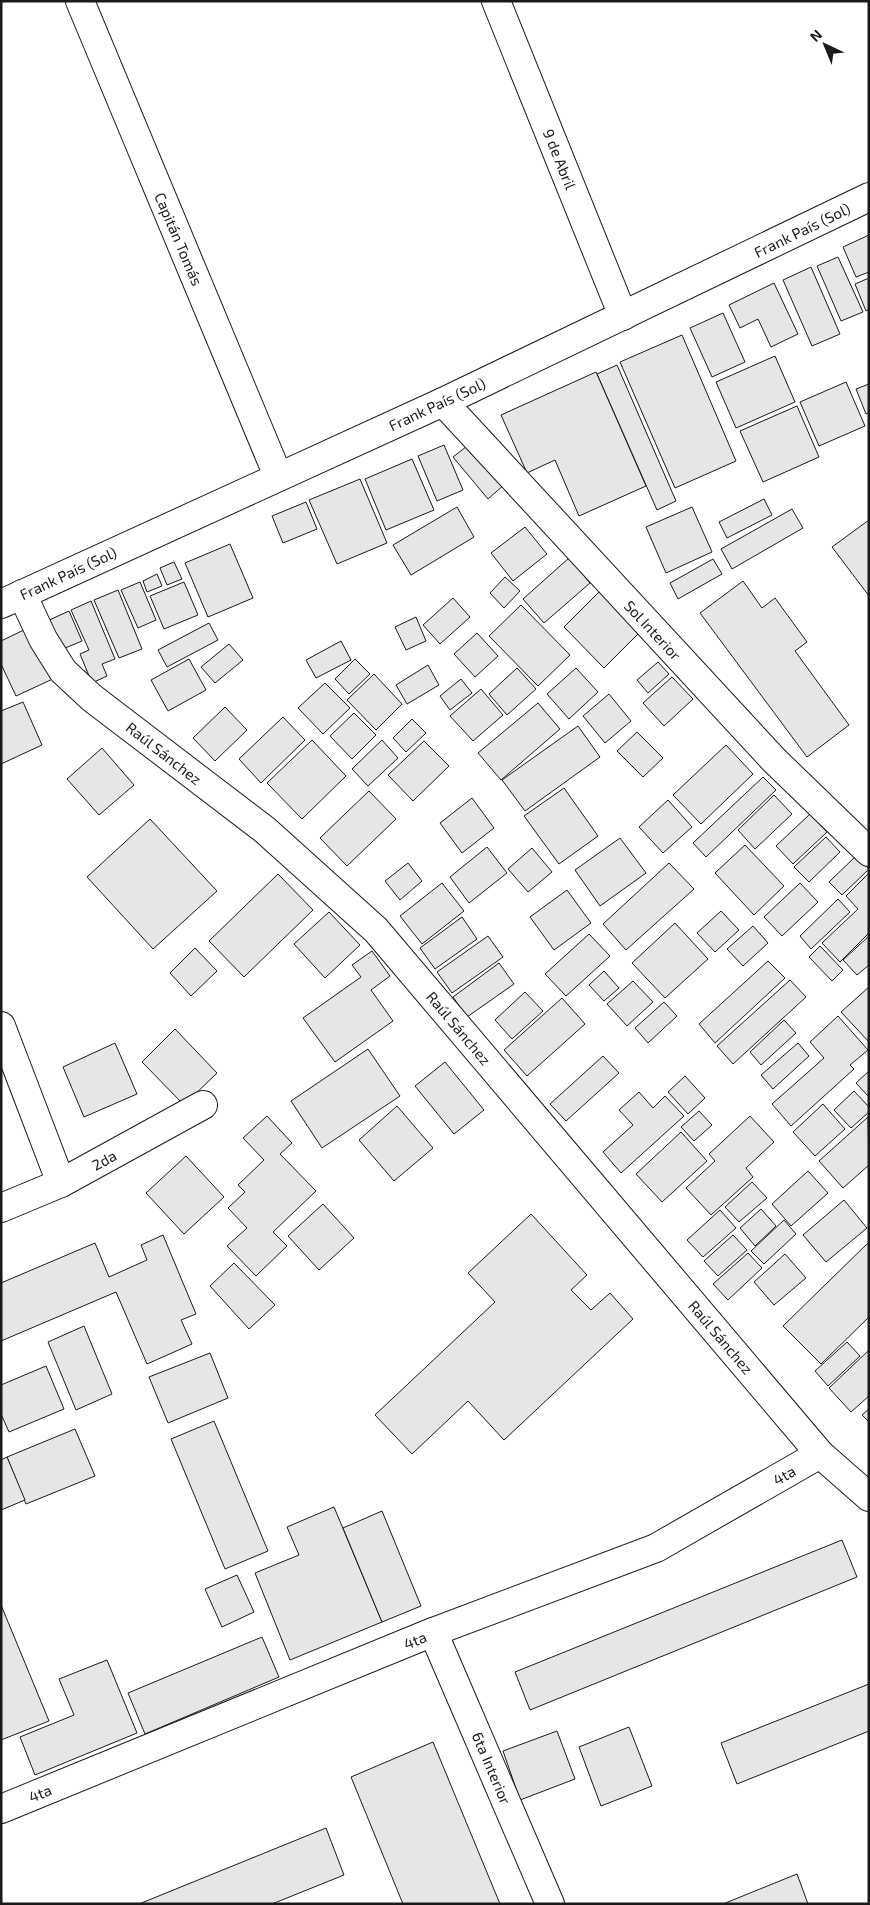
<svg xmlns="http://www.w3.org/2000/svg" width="870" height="1905" font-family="'Exo 2',sans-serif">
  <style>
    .building { fill: #e6e6e6; stroke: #1a1a1a }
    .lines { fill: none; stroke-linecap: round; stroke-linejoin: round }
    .minor-casing { stroke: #1a1a1a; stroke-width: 30 }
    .minor { stroke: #fff; stroke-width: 28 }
    .labels { text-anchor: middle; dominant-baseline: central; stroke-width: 4; stroke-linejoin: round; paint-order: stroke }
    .street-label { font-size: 15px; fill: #1a1a1a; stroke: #fff }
  </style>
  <rect width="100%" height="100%" fill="#fff"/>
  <g class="building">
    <polygon points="869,235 869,272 856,277 843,247"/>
    <polygon points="838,257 863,312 841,321 817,266"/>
    <polygon points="811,267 840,334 812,346 783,280"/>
    <polygon points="869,278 869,309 866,311 855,284"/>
    <polygon points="774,283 798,334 771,347 758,319 740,328 729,305"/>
    <polygon points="723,313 745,362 712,377 690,328"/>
    <polygon points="682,335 736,461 675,488 620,362"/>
    <polygon points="775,356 795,402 736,428 716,382"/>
    <polygon points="617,365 676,501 657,510 597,374"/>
    <polygon points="596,372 646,486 579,516 555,460 527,473 501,415"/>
    <polygon points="846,382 865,426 819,446 800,402"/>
    <polygon points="869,384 869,413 866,414 856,389"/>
    <polygon points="797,406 819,457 763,482 740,431"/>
    <polygon points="471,443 505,484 488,499 453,457"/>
    <polygon points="444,445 463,490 437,501 418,456"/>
    <polygon points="412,459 434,510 386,530 365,479"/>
    <polygon points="360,479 387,543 337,564 309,500"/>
    <polygon points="764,499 772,515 727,538 719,522"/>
    <polygon points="306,502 317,529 283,543 272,516"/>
    <polygon points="457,507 474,537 411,575 393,545"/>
    <polygon points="692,507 712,552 666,573 646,527"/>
    <polygon points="792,509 803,528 732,569 721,549"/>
    <polygon points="869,520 869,596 832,547"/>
    <polygon points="525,527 547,554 513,581 491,553"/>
    <polygon points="230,544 253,598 208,617 185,563"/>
    <polygon points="569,558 590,583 544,623 523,599"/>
    <polygon points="713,559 722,574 678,599 670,583"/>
    <polygon points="174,562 182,579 167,585 160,568"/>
    <polygon points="157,574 162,586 147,592 143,581"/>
    <polygon points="505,577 520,591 504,608 490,593"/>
    <polygon points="743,581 762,608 775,598 807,642 795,651 849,725 807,757 700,613"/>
    <polygon points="140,582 156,620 138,628 121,590"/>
    <polygon points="184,582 198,615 164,629 150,596"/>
    <polygon points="118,590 142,649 119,658 94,600"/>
    <polygon points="601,590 641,631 604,668 564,627"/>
    <polygon points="453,598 470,617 440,644 423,625"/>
    <polygon points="91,601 115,659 102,664 107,676 92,683 80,654 89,650 71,610"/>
    <polygon points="521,605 570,655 538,686 489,636"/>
    <polygon points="69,611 82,641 58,651 45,622"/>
    <polygon points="416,617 426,641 406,650 395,627"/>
    <polygon points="209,623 218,640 167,667 158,650"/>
    <polygon points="30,627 55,678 16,696 1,664 1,641"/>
    <polygon points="477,633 498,656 475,677 454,654"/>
    <polygon points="341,641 351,660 316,678 306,660"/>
    <polygon points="229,644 243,660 215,683 201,667"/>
    <polygon points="189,659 206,690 168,711 151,680"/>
    <polygon points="355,659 370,674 349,694 335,679"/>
    <polygon points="658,662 669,674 648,693 637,680"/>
    <polygon points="428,665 439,685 407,704 396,685"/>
    <polygon points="517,668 536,689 507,715 489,694"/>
    <polygon points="576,668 598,692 569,719 547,694"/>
    <polygon points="374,674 402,704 376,730 347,700"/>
    <polygon points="672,677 693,699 664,726 643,703"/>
    <polygon points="461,679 472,693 450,710 440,696"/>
    <polygon points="325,683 350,708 323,734 298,708"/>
    <polygon points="481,689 503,715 473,741 450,716"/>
    <polygon points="609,694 631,721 605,743 583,716"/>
    <polygon points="23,702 42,745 1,764 1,711"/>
    <polygon points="538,703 560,729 501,780 478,753"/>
    <polygon points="225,707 247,730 215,761 193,738"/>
    <polygon points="354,713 376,735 352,759 330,736"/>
    <polygon points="283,717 305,740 261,783 239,759"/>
    <polygon points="412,719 426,733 406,752 393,738"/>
    <polygon points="578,726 600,757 525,811 502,780"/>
    <polygon points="637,732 663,758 643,777 617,751"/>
    <polygon points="312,740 346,776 302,819 267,783"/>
    <polygon points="382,740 398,758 368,786 352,769"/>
    <polygon points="424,741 449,766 413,801 388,775"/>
    <polygon points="726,745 753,774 701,824 673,795"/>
    <polygon points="102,748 134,785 99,815 67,779"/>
    <polygon points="763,777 776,790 706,857 693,843"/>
    <polygon points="564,788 598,836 559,864 524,816"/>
    <polygon points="369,791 396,819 347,866 320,838"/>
    <polygon points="774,795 792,814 755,849 738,830"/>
    <polygon points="472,798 494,828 462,853 440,823"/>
    <polygon points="668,800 692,827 663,853 639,827"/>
    <polygon points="810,814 827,832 793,864 776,846"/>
    <polygon points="150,819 217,891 153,949 87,877"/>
    <polygon points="826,837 840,852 809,882 794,867"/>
    <polygon points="620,838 646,873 600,906 575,870"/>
    <polygon points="745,845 784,886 754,915 715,873"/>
    <polygon points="487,847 507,873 469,903 450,877"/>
    <polygon points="532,848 552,872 528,892 508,869"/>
    <polygon points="857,855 869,869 842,895 829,882"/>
    <polygon points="408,863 422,881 400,900 385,881"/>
    <polygon points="669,863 694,889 626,950 603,924"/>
    <polygon points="869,873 869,933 840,962 822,943 858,909 846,896"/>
    <polygon points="278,874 313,910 244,977 209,941"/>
    <polygon points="442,883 464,911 422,944 400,916"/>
    <polygon points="800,883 818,902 782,936 764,917"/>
    <polygon points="567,890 591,923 554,950 530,917"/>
    <polygon points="838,899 850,912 811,949 800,936"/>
    <polygon points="721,911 739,930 715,952 697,933"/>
    <polygon points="329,912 360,945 325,978 294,944"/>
    <polygon points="462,917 477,939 435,969 420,948"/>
    <polygon points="675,923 708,959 665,998 632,963"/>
    <polygon points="753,926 768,943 743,966 727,949"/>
    <polygon points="589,934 610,956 566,996 545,974"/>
    <polygon points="488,936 503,957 452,993 437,972"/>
    <polygon points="869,936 869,965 857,975 843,960"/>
    <polygon points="820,946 843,970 832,981 809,957"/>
    <polygon points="195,948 217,971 191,996 170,973"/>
    <polygon points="372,951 390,976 371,990 393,1021 335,1062 303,1018 361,977 352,965"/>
    <polygon points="768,961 785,978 715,1043 699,1024"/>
    <polygon points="499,963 514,984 467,1017 453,997"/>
    <polygon points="604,971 619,988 604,1001 589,985"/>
    <polygon points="790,980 806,997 733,1064 717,1046"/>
    <polygon points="633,981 653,1002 627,1026 607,1004"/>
    <polygon points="869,987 869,1042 841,1012"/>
    <polygon points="525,992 543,1011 512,1039 495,1020"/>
    <polygon points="562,998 585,1024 527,1076 504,1050"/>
    <polygon points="664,1002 677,1016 648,1043 635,1028"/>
    <polygon points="838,1016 868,1050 850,1065 854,1069 791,1126 772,1104 824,1058 810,1042"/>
    <polygon points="784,1020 796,1033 761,1065 750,1052"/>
    <polygon points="175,1029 217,1073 184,1105 142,1062"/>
    <polygon points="115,1043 137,1094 84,1117 63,1067"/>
    <polygon points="798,1043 809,1056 773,1089 761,1075"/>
    <polygon points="368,1049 400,1096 322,1148 291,1101"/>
    <polygon points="603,1056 619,1073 566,1121 550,1104"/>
    <polygon points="445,1062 484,1110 454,1134 415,1086"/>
    <polygon points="869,1071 869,1097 856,1083"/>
    <polygon points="685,1076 705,1098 688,1114 668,1092"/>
    <polygon points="854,1091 869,1107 869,1112 851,1128 834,1110"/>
    <polygon points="639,1092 653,1108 665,1096 684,1116 621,1173 603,1152 633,1125 619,1110"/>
    <polygon points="823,1104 845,1129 815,1156 793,1132"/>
    <polygon points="397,1106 433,1148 394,1181 359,1140"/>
    <polygon points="699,1111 712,1125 694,1141 681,1127"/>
    <polygon points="267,1116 292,1143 280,1154 316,1191 273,1232 287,1246 256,1276 227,1246 247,1228 228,1208 245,1192 238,1185 264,1160 243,1138"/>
    <polygon points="750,1116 774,1142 746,1168 753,1177 711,1215 686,1188 715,1161 709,1154"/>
    <polygon points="868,1117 869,1165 843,1188 819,1161"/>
    <polygon points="681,1132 707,1161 662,1202 636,1174"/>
    <polygon points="186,1156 224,1197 184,1234 146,1193"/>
    <polygon points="808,1171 828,1193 791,1226 772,1204"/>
    <polygon points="752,1182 767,1198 739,1222 725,1207"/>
    <polygon points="844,1200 867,1228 826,1262 803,1235"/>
    <polygon points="323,1204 354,1238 319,1270 288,1236"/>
    <polygon points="761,1209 776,1226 755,1246 740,1228"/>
    <polygon points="720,1210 736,1228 703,1257 687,1240"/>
    <polygon points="531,1214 587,1275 571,1290 591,1310 610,1293 633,1319 504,1440 468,1401 412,1454 375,1415 495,1302 468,1273"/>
    <polygon points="784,1220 796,1234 764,1264 751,1251"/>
    <polygon points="163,1235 196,1314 181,1320 192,1344 147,1364 116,1292 1,1341 1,1283 95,1243 109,1277 147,1260 141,1245"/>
    <polygon points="733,1235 747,1250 718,1276 704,1261"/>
    <polygon points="869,1242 869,1317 821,1364 783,1326"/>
    <polygon points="748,1253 762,1268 728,1300 713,1284"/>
    <polygon points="785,1254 806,1278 774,1305 754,1282"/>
    <polygon points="234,1263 275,1305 249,1329 210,1286"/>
    <polygon points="84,1326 112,1394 76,1410 48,1342"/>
    <polygon points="847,1342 860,1356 828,1386 815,1371"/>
    <polygon points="869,1350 869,1396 851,1412 829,1388"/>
    <polygon points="210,1353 228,1398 168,1423 149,1377"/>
    <polygon points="46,1366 64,1409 9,1432 1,1414 1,1385"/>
    <polygon points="869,1409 869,1422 862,1415"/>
    <polygon points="214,1421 268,1551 225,1569 171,1439"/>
    <polygon points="75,1429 95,1476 26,1504 7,1457"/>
    <polygon points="7,1457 25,1500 1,1510 1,1460"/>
    <polygon points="334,1507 382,1622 290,1660 255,1573 299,1555 287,1527"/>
    <polygon points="382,1511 421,1606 382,1622 343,1528"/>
    <polygon points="842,1540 857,1577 530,1710 515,1672"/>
    <polygon points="237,1575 254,1612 222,1627 205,1589"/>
    <polygon points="1,1605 49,1721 1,1740"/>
    <polygon points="262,1637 279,1677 145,1734 128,1693"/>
    <polygon points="107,1660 137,1733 35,1775 20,1737 74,1715 59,1679"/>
    <polygon points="869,1684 869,1731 737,1784 721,1743"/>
    <polygon points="629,1727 652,1786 601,1806 579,1747"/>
    <polygon points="557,1731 575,1779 520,1800 503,1751"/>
    <polygon points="433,1742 500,1904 403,1904 351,1777"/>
    <polygon points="326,1828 344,1875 272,1904 139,1904"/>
    <polygon points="797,1874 808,1904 723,1904"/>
  </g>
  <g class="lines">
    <g class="minor-casing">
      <g id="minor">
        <polyline points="80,1 278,476"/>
        <polyline points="496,1 623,316"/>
        <polyline points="443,402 774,760 869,852"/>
        <polyline points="22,594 43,639 63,671 92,698 265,830 376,930 820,1454 869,1497"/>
        <polyline points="1,604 443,402 869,197"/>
        <polyline points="1,1026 61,1183"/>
        <polyline points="1,1208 61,1183 203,1105"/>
        <polyline points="433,1632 550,1904"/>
        <polyline points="1,1809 433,1632 656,1548 820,1454"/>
      </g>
    </g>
    <use href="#minor" class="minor"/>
  </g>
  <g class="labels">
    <g class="street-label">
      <text transform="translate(560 159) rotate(68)">9 de Abril</text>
      <text transform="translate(802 230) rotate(-26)">Frank País (Sol)</text>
      <text transform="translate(179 239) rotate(67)">Capitán Tomás</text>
      <text transform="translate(437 404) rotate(-25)">Frank País (Sol)</text>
      <text transform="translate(68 573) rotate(-25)">Frank País (Sol)</text>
      <text transform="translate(653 630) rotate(47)">Sol Interior</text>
      <text transform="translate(164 753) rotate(38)">Raúl Sánchez</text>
      <text transform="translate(459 1028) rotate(50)">Raúl Sánchez</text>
      <text transform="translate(104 1160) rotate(-29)">2da</text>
      <text transform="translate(721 1337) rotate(50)">Raúl Sánchez</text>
      <text transform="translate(784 1475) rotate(-30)">4ta</text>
      <text transform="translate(415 1640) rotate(-22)">4ta</text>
      <text transform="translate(492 1768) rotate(67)">6ta Interior</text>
      <text transform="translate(40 1793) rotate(-22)">4ta</text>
    </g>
  </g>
  <rect width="870" height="1905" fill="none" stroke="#1a1a1a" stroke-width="5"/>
  <g transform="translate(825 45) rotate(316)" stroke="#ffffff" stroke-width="4" paint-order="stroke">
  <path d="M0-4L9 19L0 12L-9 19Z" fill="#1a1a1a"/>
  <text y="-8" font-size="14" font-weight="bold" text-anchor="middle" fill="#1a1a1a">N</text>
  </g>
</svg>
